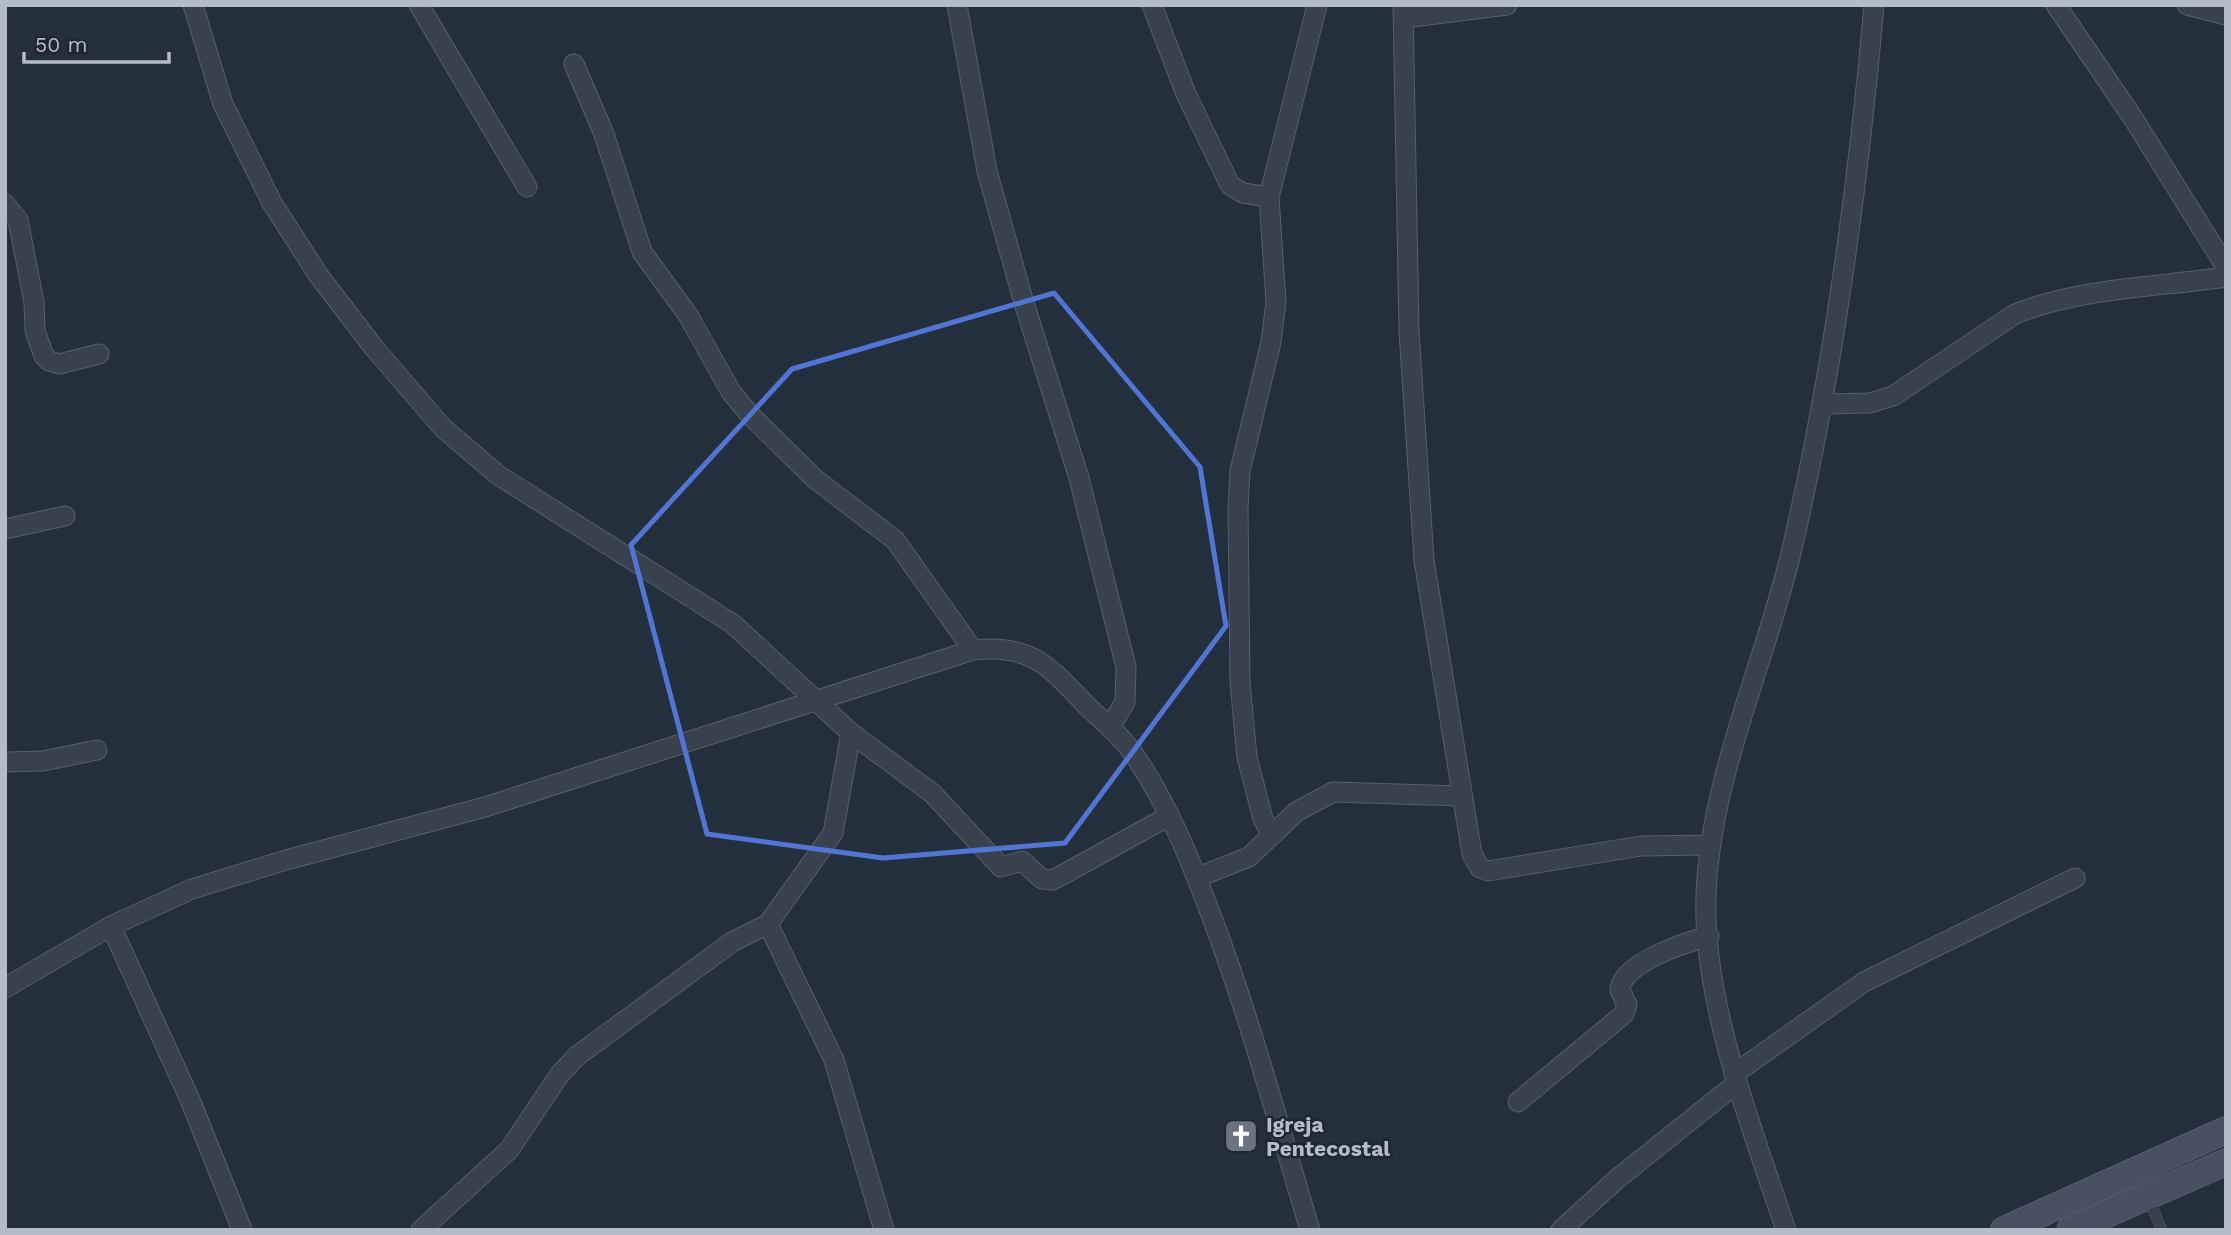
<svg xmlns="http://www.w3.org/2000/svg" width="2231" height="1235" font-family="'Work Sans',sans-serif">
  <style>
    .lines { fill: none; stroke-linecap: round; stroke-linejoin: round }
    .service-casing { stroke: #565f6c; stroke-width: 11 }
    .minor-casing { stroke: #565f6c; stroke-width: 21 }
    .secondary-casing { stroke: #565f6c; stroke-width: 28 }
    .service { stroke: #38414e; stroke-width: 10 }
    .minor { stroke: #38414e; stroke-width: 19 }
    .secondary { stroke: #465061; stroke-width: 26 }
    .marked { fill: none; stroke: #5274d3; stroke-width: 5; stroke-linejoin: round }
    .labels { text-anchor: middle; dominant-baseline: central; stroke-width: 5; stroke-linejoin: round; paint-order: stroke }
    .poi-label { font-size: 21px; font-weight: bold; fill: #b4bcc9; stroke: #1d2633; text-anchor: start }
  </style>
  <rect width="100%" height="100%" fill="#242f3e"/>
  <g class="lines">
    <g class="service-casing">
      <polyline id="service" points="2148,1198 2162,1230"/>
    </g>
    <g class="minor-casing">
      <g id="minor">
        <polyline points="193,5 223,104 272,203 319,276 375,349 443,428 498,475 733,624 851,733 932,793 1001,867 1022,861 1042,879 1053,880 1169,816"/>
        <polyline points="419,5 527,187"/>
        <polyline points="957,5 987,171 1024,303 1079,478 1126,667 1125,702 1110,727"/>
        <polyline points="1152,5 1186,94 1230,185 1243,193 1269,197"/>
        <polyline points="1403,5 1409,331 1424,560 1472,854 1480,868 1488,871 1641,846 1710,845"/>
        <polyline points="2056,5 2133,118 2226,267"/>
        <polyline points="2187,5 2226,15"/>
        <polyline points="1404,18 1507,5"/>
        <polyline points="574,64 604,134 642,252 688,315 731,392 752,417 815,479 895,540 973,650"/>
        <polyline points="5,204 18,220 34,302 35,331 44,356 49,361 59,364 99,354"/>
        <path d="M 1822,404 L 1870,403 L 1893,396 L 2015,314 C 2080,288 2157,287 2226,277"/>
        <polyline points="5,529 65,516"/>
        <polyline points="5,762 43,761 97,750"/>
        <polyline points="1272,835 1263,819 1247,757 1240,682 1238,507 1240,471 1271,342 1276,302 1269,197 1317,5"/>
        <polyline points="1198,877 1249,857 1296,812 1333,792 1461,796"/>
        <polyline points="768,924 834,1060 884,1230"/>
        <polyline points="111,926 191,1102 242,1230"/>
        <path d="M 5,988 L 111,926 L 192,889 L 286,860 L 485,807 L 973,650 C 1031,644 1048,665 1085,704 C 1100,719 1117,732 1130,749 C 1169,803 1194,869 1217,931 C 1253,1029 1280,1130 1310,1230"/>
        <polyline points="1734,1074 1864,982 2075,878"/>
        <path d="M 1518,1102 L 1624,1014 L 1627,1005 L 1620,990 C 1621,963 1687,942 1709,936"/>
        <polyline points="421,1230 509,1150 560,1074 577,1056 732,942 768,924 833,833 851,733"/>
        <polyline points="1561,1230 1617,1179 1737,1083"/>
        <path d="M 1786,1230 C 1752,1129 1702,1001 1706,894 C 1711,776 1764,666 1791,553 C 1833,373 1858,189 1874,5"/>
      </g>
    </g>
    <g class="secondary-casing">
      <g id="secondary">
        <polyline points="2004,1230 2226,1130"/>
        <polyline points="2070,1230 2226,1162"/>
      </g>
    </g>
    <use href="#service" class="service"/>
    <use href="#minor" class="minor"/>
    <use href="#secondary" class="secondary"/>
  </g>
  <path class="marked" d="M 1054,293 L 1200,467 L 1226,626 L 1065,843 L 883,858 L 707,834 L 631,545 L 792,369 Z"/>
  <defs>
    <g id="church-square" transform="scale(1.75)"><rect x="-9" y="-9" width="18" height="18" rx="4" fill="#6b7280" stroke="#1d2633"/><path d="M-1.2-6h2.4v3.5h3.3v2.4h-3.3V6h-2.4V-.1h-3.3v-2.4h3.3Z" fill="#fff"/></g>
  </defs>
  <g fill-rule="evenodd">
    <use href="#church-square" x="1241" y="1136"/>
  </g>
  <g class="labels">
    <g class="poi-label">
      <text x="1266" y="1124">Igreja<tspan x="1266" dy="24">Pentecostal</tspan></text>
    </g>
  </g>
  <rect width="2231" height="1235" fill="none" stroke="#b4bcc9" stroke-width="14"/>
  <path d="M24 52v10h145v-10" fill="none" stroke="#b4bcc9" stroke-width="3.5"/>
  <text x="35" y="52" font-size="21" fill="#b4bcc9" stroke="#1d2633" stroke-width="5" paint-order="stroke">50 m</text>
</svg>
